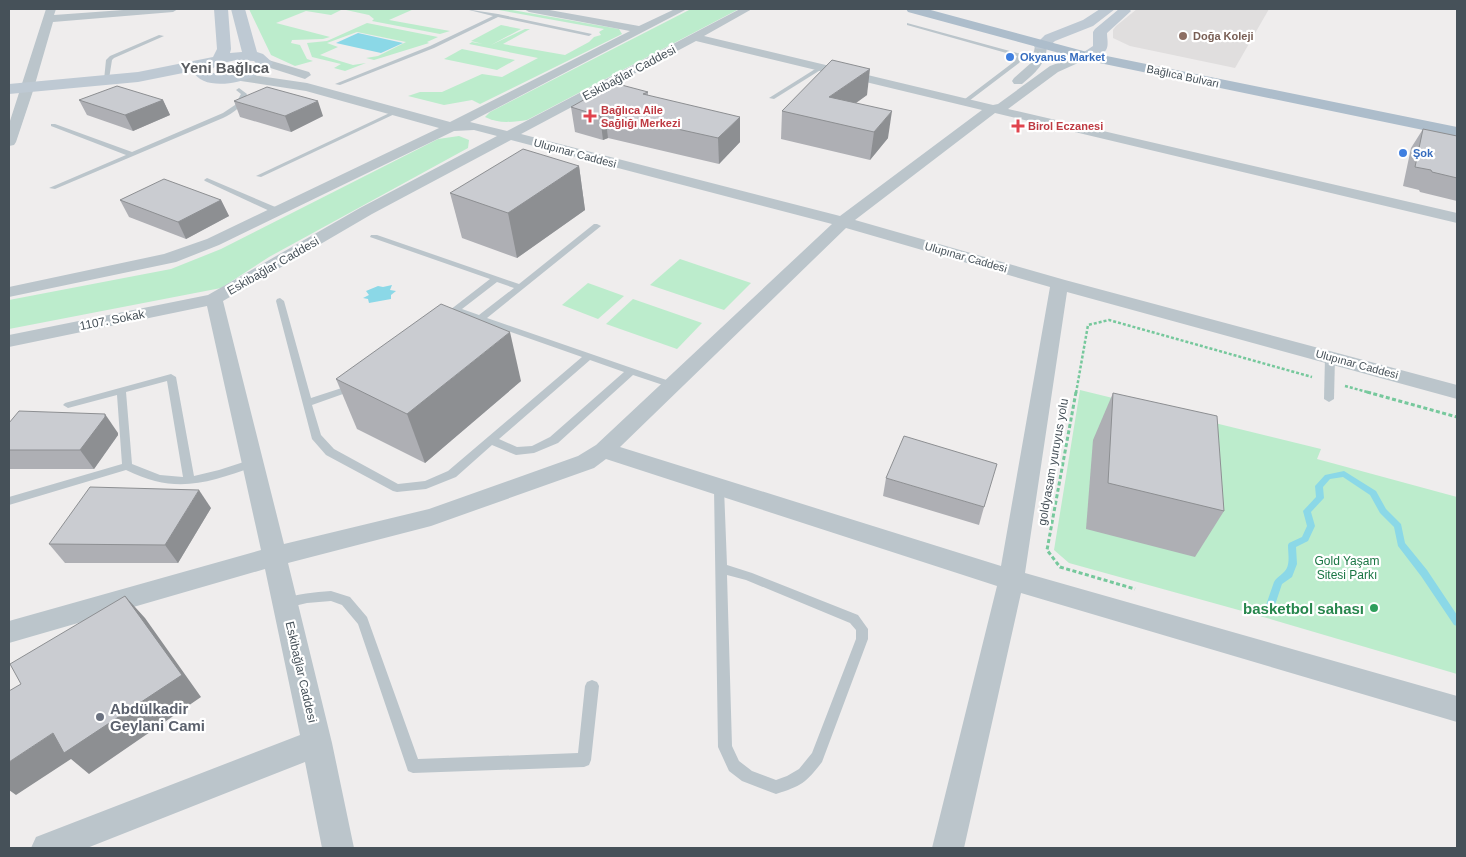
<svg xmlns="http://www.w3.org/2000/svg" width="1466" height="857" font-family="Arial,sans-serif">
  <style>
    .education { fill: #e0dede }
    .green { fill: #bceccc }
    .water { fill: #8bd8e7 }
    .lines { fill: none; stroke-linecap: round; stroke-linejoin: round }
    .stream { fill: #8bd8e7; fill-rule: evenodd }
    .path-far1 { stroke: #76c89c; stroke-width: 2.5; stroke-dasharray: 3 2; stroke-linecap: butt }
    .path { stroke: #76c89c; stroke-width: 3; stroke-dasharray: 4 2.5; stroke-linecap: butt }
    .lane { fill: #bbc5cb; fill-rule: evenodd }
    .street { fill: #bbc5cb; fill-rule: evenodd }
    .secondary { fill: #bec9d3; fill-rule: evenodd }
    .primary { fill: #adbdcb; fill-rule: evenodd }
    .wall { fill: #aeafb4 }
    .shaded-wall { fill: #8d8f92 }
    .building { fill: #caccd1; stroke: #8d8f92 }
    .education-dot { fill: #8d6e63; stroke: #fff; stroke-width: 2 }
    .shop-dot { fill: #3f7fe0; stroke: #fff; stroke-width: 2 }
    .health-dot { fill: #e0444e; stroke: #fff; stroke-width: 2 }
    .leisure-dot { fill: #2e9e5b; stroke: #fff; stroke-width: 2 }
    .worship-dot { fill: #6b7280; stroke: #fff; stroke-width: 2 }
    .labels { text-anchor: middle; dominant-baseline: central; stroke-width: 4.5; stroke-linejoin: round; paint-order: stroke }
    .far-education-label { font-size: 11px; font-weight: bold; fill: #785e54; stroke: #fff; text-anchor: start }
    .far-shop-label { font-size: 11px; font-weight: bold; fill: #366cbe; stroke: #fff; text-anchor: start }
    .far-street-label { font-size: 11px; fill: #465159; stroke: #fff }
    .far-health-label { font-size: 11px; font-weight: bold; fill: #be3a42; stroke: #fff; text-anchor: start }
    .street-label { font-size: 12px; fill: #465159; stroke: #fff }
    .park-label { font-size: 12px; fill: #1a7644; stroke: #fff }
    .far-district-label { font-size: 15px; font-weight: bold; fill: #5a5d61; stroke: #fff }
    .near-leisure-label { font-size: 15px; font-weight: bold; fill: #27864d; stroke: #fff; text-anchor: end }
    .near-worship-label { font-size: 15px; font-weight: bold; fill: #5b616d; stroke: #fff; text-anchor: start }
  </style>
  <rect width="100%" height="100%" fill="#efeded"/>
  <polygon class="education" points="1137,9 1269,9 1235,68 1130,46 1113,38 1113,30 1116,26"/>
  <g class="green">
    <polygon points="249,9 343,9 331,15 306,11 276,23 330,37 323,39 292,40 291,43 300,45 307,59 313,61 295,66 271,55"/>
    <polygon points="348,9 414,9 389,20 450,31 440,34 372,21 374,19 369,15 346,10"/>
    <polygon points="493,9 507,9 619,29 622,34 480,104 472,100 444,105 408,96 420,92 442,92 482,74 502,77 538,58 469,44 472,42 483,44 471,41 501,25 521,29 491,45 525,29 530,29 503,44 565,55 589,42 594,37 601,35 599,32 604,29"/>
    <path d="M 691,9 L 739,9 L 527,120 C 513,122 498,124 485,117 L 490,112 Z"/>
    <polygon points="367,23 438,37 427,42 429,43 374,60 366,58 378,56 406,42 357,32 327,43 338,47 320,55 353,65 366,63 345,71 334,68 341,64 312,57 307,43 327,41"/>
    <polygon points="462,49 515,60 497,70 444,59"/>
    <polygon points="459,136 469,140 468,148 269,257 221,288 9,329 9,300 171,269 221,249 438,139"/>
    <polygon points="680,259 751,283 724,310 650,285"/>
    <polygon points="588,283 624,296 598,319 562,305"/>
    <polygon points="633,299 702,323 677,349 606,324"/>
    <polygon points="1080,390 1321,449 1317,459 1457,497 1457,674 1253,614 1069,563 1054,550"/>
  </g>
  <g class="water">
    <polygon points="358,33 403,43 381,53 336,43"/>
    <polygon points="392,285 390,290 396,291 391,295 391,299 369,303 368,299 363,298 369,295 366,291 378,286 383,287"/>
  </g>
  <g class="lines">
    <path class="stream" d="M 1344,471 L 1376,491 L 1386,509 L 1401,524 L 1405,543 L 1427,570 L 1457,615 L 1457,626 L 1454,625 L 1421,576 L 1398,546 L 1394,527 L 1380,513 L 1370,495 L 1343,477 L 1330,479 L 1323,487 L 1324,498 L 1311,512 L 1315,526 L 1308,541 L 1296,547 L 1297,564 L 1292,577 L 1282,584 L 1273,611 L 1270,612 L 1267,611 L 1265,608 L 1274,582 C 1276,578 1279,577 1283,573 C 1291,567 1288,555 1288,545 L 1289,543 L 1302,537 L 1307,526 L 1303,511 L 1316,497 L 1315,486 L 1325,475 Z"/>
    <g class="path-far1">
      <polyline points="1345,386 1371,393"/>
      <polyline points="1076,393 1088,325 1109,320 1312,377"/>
    </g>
    <g class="path">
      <polyline points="1076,392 1047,550 1060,567 1135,589"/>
      <polyline points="1367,392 1457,417"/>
    </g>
    <g class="lane">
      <polygon points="465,9 498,14 592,34 589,36 498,17 434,48 340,85 335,84 430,46 493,16"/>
      <polygon points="907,23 1021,54 1023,58 1019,63 965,104 961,104 961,102 1015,61 1017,56 907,25"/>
      <polygon points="159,35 164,36 114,58 112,60 109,79 104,80 106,60 110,56"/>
      <polygon points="820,66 823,68 822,69 774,99 769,98"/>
      <path d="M 239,88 L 247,94 C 243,106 234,113 223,118 L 55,189 L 49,188 L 126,155 L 51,126 L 51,124 L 55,124 L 132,152 L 223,113 L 235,105 L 241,94 L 236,90 Z"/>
      <polygon points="396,110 401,111 261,177 256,176"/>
      <polygon points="207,178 280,209 281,211 277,213 274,213 205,181 204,180"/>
      <path d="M 594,224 L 597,224 L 601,226 L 487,318 L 675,383 L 677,385 L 675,387 L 669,387 L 633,375 L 558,443 L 534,453 L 516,455 L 492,445 L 456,477 L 426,489 L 397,492 L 393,491 L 326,455 L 312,439 L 276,301 L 277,299 L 280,298 L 284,301 L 311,398 L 354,384 L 359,387 L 357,389 L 312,405 L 321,435 L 334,449 L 398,484 L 425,481 L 448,471 L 582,357 L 457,313 L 450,314 L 449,312 L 450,310 L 490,279 L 370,237 L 371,235 L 377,235 L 519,284 ZM 497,282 L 514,288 L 479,315 L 462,309 ZM 590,360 L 624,372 L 550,437 L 532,446 L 517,447 L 499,439 Z"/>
      <polygon points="1330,354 1335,357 1334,399 1329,402 1324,399 1325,357"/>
      <path d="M 171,374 L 176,377 L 194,476 L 219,470 L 253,459 L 257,460 L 258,463 L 257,466 C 206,483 177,495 126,470 L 9,505 L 9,497 L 122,464 L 117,395 L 68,408 L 63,405 L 65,403 ZM 167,381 L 183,477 L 160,475 L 132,464 L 126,392 Z"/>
      <path d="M 719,484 L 723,485 L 724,488 L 727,565 L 752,573 L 858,615 L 868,629 L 868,639 L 822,762 C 806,783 801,786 776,794 L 742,781 L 729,771 L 718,747 L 714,488 L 715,485 ZM 727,575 L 746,580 L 850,623 L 856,630 L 856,639 L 812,753 L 799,769 L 787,776 L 776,780 L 752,771 L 739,761 L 732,746 Z"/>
      <path d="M 331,591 L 350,597 L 367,617 L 418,759 L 578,753 L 585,686 L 587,682 L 592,680 L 597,682 L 599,686 L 591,760 L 589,765 L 584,767 L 413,773 L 408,771 L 358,624 L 342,605 L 331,601 L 307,603 L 286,608 L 282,607 L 280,603 L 282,599 C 298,594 314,592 331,591 Z"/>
    </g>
    <g class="street">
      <polygon points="46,9 56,9 54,15 137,9 178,9 173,12 53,22 33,91 16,142 14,145 9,146 9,124"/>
      <path d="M 524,9 L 544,9 L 639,26 L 675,9 L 687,9 L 470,122 L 507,131 L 740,9 L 752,9 L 704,36 L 993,105 L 998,104 L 1050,66 L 1085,53 L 1089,54 L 1091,56 L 1089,58 L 1058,72 L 1008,109 L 1457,213 L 1457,223 L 995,113 L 855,220 L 1065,280 L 1457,385 L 1457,399 L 1067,292 L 1025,573 L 1457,696 L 1457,722 L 1021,593 L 964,848 L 932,848 L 997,586 L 606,459 L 594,468 L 431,526 L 288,563 L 332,743 L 354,848 L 322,848 L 305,762 L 87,848 L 31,848 L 36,837 L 300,735 L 265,569 L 9,643 L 9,621 L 261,550 L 207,306 L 9,347 L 9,335 L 208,295 L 360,208 L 497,136 L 474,130 L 454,131 L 219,245 L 176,262 L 9,297 L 9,287 L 164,254 L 207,239 L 439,128 L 306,91 L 234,80 L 232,77 L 234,74 L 238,73 L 307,83 L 450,122 L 630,31 L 529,12 ZM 696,41 L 982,110 L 840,216 L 521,134 ZM 511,140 L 832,224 L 596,445 L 578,456 L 429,509 L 284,544 L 223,301 L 372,214 ZM 846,228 L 1050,287 L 1001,566 L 620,447 Z"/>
      <path d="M 1041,43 L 1047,46 C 1046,64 1035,73 1022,84 L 1014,84 L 1012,81 L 1014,78 L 1032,62 L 1035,46 Z"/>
      <polygon points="265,59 309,72 311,75 305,79 261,65 259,63"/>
    </g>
    <g class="secondary">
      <path d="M 214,9 L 228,9 L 231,49 L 230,53 L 242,52 L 231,9 L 245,9 L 257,52 L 263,54 L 273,63 C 260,81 204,95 193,71 L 138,82 L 9,94 L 9,84 L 138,72 L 213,57 L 217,49 ZM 236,60 L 254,61 L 256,63 C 245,72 222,79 209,71 L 219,64 Z"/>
      <polygon points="1100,9 1115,9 1093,26 1055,41 1046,49 1036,49 1034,46 1045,35 1083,20"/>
      <path d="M 1119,9 L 1129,9 L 1131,11 L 1107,33 C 1107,38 1109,46 1106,50 C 1102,57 1087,61 1080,59 L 1078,56 L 1093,46 L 1093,32 L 1095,29 Z"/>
    </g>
    <polygon class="primary" points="906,9 927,9 1087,52 1457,127 1457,137 1085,60 908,12"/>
  </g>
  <g class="wall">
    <polygon points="648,92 648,96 740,142 719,164 608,138 603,140 575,132 571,107"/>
    <polygon points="867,95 856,103 888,138 870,160 781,139 782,111"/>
    <polygon points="79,100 163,100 170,115 133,131 87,115"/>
    <polygon points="234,101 323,116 291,132 240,117"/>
    <polygon points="1423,129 1457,136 1457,201 1420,192 1419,190 1403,186 1411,148"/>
    <polygon points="579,166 585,210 517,258 462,238 450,193"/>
    <polygon points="120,200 221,200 229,216 186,239 129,217"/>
    <polygon points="336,379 521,381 425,463 357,429"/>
    <polygon points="1113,393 1224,511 1195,557 1086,529 1093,440"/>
    <polygon points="9,423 118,433 118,435 94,469 9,469"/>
    <polygon points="886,478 984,507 979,525 883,496"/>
    <polygon points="211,508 178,563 65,563 49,544"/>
  </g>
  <g class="shaded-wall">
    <polygon points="870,69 867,95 829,122 829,97"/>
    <polygon points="163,100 170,115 133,131 125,115"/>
    <polygon points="318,101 323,116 291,132 285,116"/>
    <polygon points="892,111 888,138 870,160 874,132"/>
    <polygon points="605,113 608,138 603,140 600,116"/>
    <polygon points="740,117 740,142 719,164 718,138"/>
    <polygon points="579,166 585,210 517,258 508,213"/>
    <polygon points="221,200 229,216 186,239 178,222"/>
    <polygon points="510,332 521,381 425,463 407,414"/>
    <polygon points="105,414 118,433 118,435 94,469 80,450"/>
    <polygon points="199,490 211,508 178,563 165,545"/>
    <polygon points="125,596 145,618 201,697 89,774 71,759 16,795 9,790 9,762 53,733"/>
  </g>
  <g class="building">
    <polygon points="832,60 870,69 829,97 892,111 874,132 782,111"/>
    <polygon points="614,83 648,92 643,94 740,117 718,138 605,113 600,116 571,107"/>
    <polygon points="117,86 163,100 125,115 79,100"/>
    <polygon points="267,87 318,101 285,116 234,101"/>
    <polygon points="1423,129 1457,136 1457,178 1432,172 1431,170 1415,167"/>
    <polygon points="523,149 579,166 508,213 450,193"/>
    <polygon points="164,179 221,200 178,222 120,200"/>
    <polygon points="441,304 510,332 407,414 336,379"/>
    <polygon points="1113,393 1217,416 1224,511 1108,483"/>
    <polygon points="19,411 105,414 105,417 80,450 9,450 9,423"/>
    <polygon points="904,436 997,464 984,507 886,478"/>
    <polygon points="90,487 199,490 165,545 49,544"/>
    <polygon points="125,596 182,675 64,753 53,733 9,762 9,691 21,684 10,664"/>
  </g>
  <circle class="education-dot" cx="1183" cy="36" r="5"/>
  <g class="shop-dot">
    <circle cx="1010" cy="57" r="5"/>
    <circle cx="1403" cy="153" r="5"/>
  </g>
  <g class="health-dot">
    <path d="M587.5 108.5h5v5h5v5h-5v5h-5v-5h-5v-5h5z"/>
    <path d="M1015.5 118.5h5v5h5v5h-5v5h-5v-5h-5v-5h5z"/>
  </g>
  <circle class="leisure-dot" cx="1374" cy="608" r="5"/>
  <circle class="worship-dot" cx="100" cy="717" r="5"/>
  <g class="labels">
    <g class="far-education-label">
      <text x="1193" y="36">Doğa Koleji</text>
    </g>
    <g class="far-shop-label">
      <text x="1020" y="57">Okyanus Market</text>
      <text x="1413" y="153">Şok</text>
    </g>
    <g class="far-street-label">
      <text transform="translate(1183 76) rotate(12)">Bağlıca Bulvarı</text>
      <text transform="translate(575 153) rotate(15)">Ulupınar Caddesi</text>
      <text transform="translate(966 257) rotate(16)">Ulupınar Caddesi</text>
      <text transform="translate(1357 364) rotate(15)">Ulupınar Caddesi</text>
    </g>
    <g class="far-health-label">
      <text x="601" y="110">Bağlıca Aile<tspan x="601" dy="13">Sağlığı Merkezi</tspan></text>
      <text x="1028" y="126">Birol Eczanesi</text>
    </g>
    <g class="street-label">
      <text transform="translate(629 73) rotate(-28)">Eskibağlar Caddesi</text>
      <text transform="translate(273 266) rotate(-30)">Eskibağlar Caddesi</text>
      <text transform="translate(112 320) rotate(-11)">1107. Sokak</text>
      <text transform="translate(1053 462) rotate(-80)">goldyasam yuruyus yolu</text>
      <text transform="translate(301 672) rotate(77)">Eskibağlar Caddesi</text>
    </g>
    <g class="park-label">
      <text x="1347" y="561">Gold Yaşam<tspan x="1347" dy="14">Sitesi Parkı</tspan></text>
    </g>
    <g class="far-district-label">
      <text x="225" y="67">Yeni Bağlıca</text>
    </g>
    <g class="near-leisure-label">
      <text x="1364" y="608">basketbol sahası</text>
    </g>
    <g class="near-worship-label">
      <text x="110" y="708">Abdülkadir<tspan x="110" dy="17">Geylani Cami</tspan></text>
    </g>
  </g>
  <rect width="1466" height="857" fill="none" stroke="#465159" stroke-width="20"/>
</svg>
